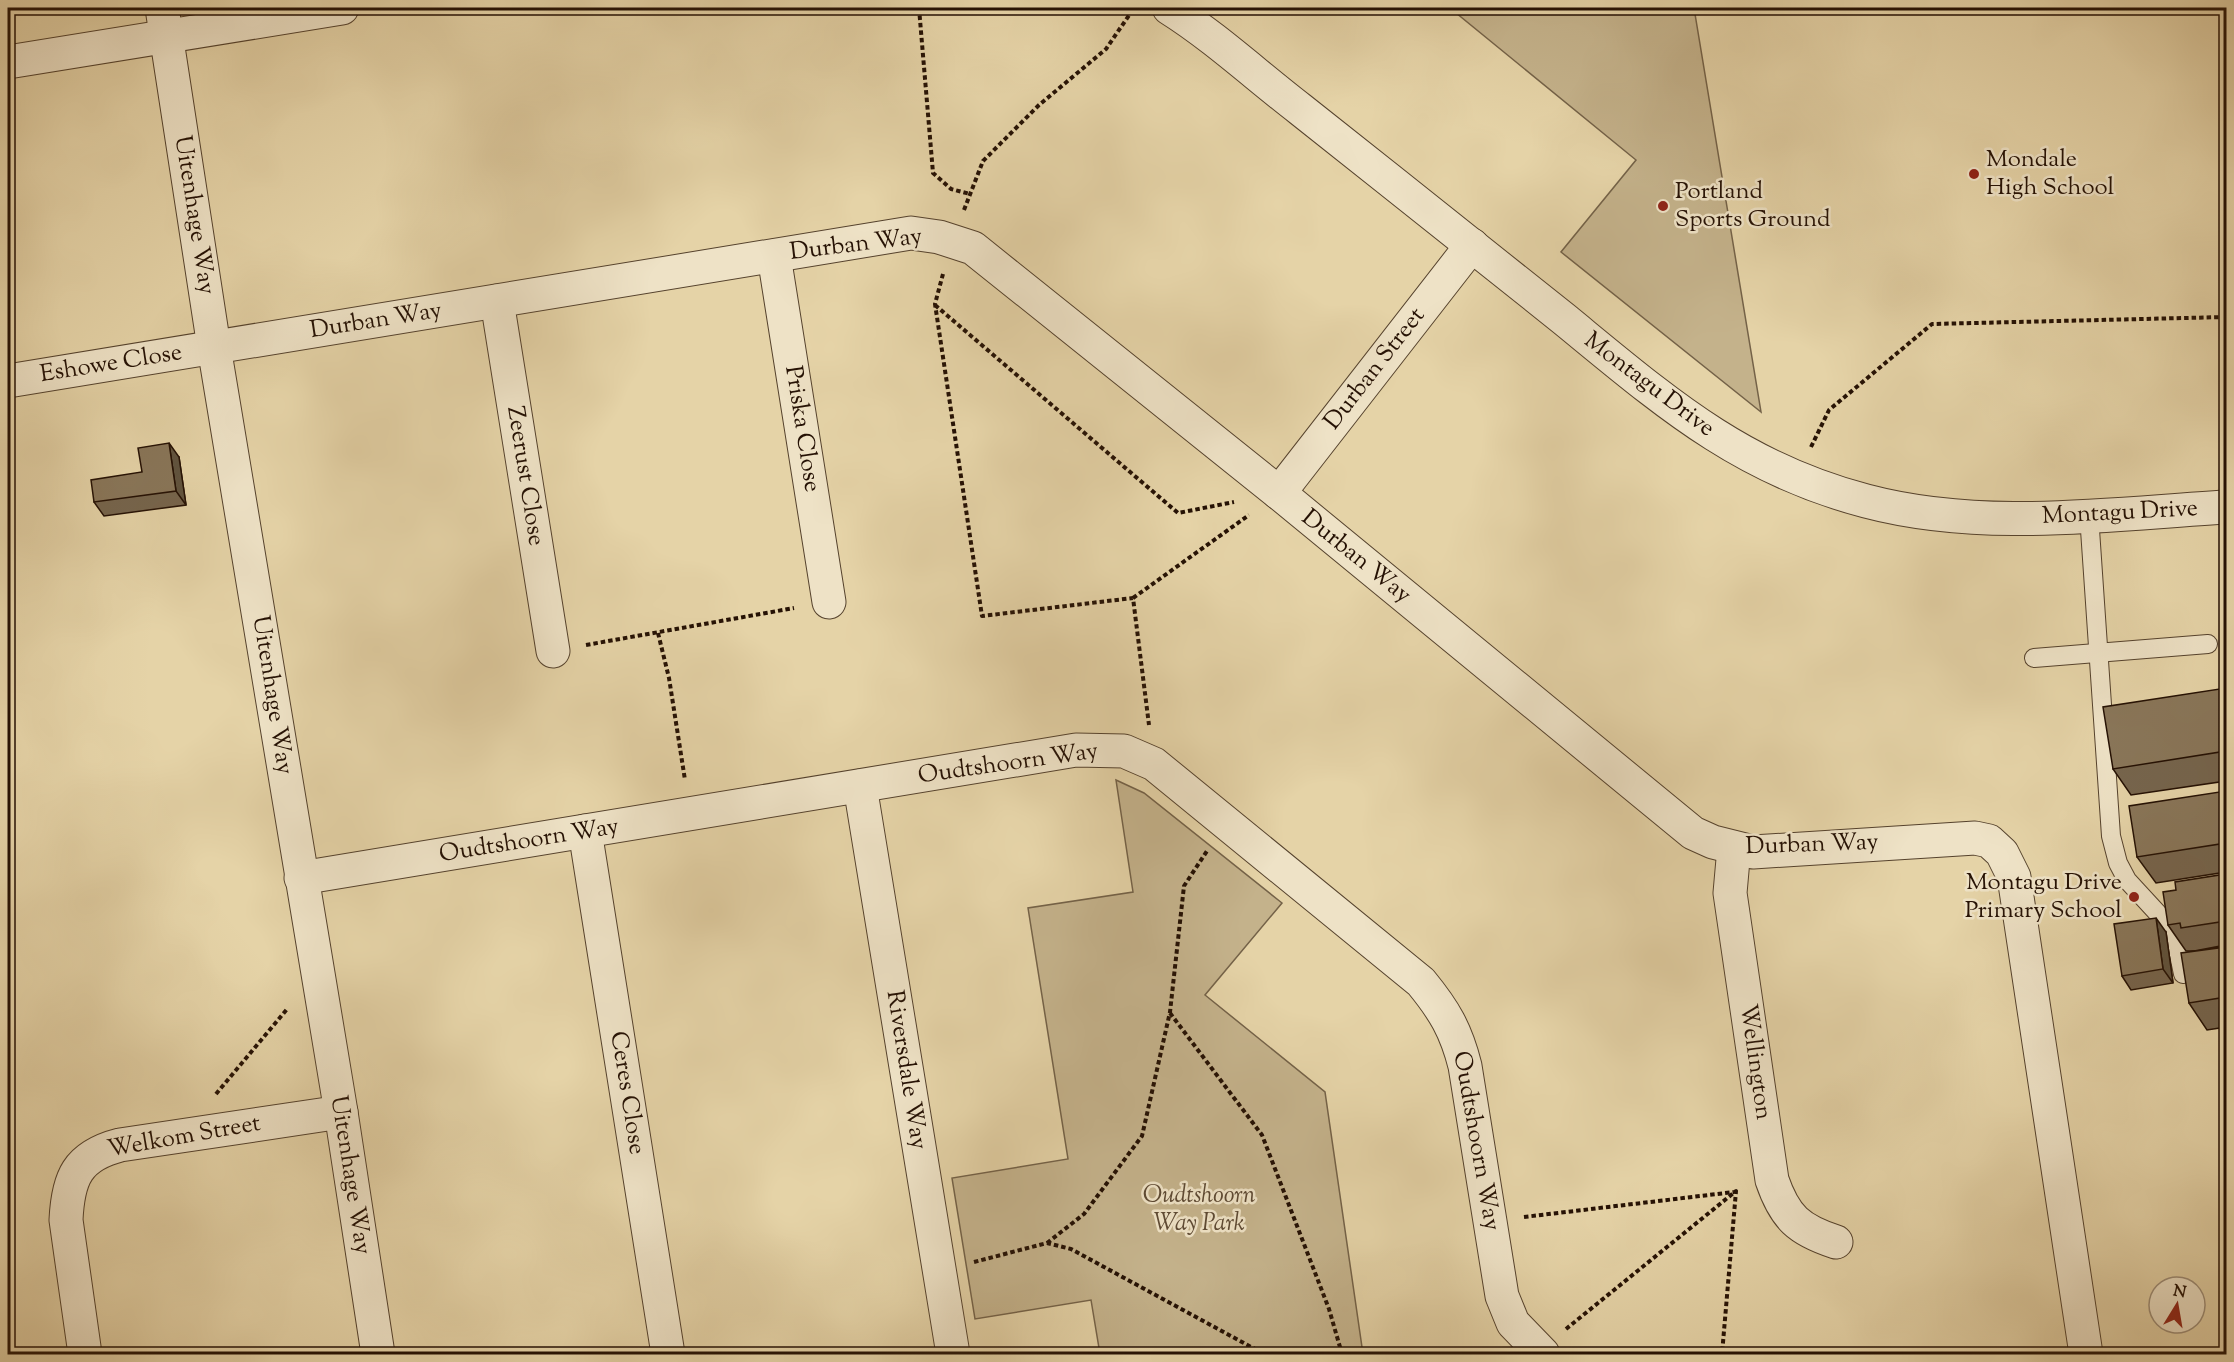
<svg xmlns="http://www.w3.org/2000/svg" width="2234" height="1362" font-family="'Sorts Mill Goudy',serif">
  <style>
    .green { fill: #c4b28b; stroke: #746248; stroke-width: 1.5 }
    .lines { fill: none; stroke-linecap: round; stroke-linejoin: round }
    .service-casing { stroke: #55422d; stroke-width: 20 }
    .minor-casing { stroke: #55422d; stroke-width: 35 }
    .path { stroke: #251104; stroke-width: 4; stroke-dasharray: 4.5 3; stroke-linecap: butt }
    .service { stroke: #eee2c6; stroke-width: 18 }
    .minor { stroke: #eee2c6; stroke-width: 33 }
    .wall { fill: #76654d; stroke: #251104; stroke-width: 1.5 }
    .shaded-wall { fill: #60533e; stroke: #251104; stroke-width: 1.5 }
    .building { fill: #897659; stroke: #251104; stroke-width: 1.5 }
    .poi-dot { fill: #8f2418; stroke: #eee2c6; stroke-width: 2 }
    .labels { text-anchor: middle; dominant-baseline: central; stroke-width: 5; stroke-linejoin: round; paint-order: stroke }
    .poi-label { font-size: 24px; fill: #251104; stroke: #eee2c6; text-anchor: start }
    .street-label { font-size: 24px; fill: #251104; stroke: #eee2c6 }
    .park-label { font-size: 24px; font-style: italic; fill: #5d4933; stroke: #eee2c6 }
  </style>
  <rect width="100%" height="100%" fill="#e5d3a7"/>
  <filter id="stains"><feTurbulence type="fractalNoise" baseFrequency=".00333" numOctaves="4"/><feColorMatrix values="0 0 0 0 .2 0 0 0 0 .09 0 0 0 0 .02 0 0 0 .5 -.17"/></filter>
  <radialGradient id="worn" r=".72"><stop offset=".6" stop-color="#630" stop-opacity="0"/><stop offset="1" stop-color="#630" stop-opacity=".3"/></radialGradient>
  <g class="green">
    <polygon points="1450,8 1694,8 1761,412 1561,252 1636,160"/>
    <polygon points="1116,780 1144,793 1282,903 1205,995 1325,1092 1363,1354 1100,1354 1091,1300 975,1319 952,1178 1068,1159 1028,908 1133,892"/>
  </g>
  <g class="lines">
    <g class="service-casing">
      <g id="service">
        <polyline points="2089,515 2111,836 2118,863 2127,880 2174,931 2183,974"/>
        <polyline points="2034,658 2208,644"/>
      </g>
    </g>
    <g class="minor-casing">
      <g id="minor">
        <polyline points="162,8 214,347 341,1112 378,1354"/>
        <path d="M 1169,8 C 1215,37 1257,76 1300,109 C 1388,179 1477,249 1564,319 C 1663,400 1739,468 1866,501 C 1983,532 2108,514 2226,507"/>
        <polyline points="8,62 342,8"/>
        <polyline points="774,256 829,602"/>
        <polyline points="497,301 553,651"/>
        <polyline points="8,381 911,233 939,237 973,248 1279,493 1693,833 1713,842 1753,852 1975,838 1989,841 2002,853 2014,877 2086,1354"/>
        <polyline points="1279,493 1472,245"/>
        <polyline points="860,786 953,1354"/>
        <polyline points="585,831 668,1354"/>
        <path d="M 1734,848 L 1730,893 L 1772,1180 C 1785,1218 1799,1230 1836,1242"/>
        <path d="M 301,878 L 1076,750 L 1124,751 L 1154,764 L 1421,982 C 1444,1010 1456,1030 1465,1066 L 1502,1296 L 1513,1323 L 1543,1354"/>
        <path d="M 85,1354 L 66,1220 C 68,1178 77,1156 120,1145 L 341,1112"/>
      </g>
    </g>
    <g class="path">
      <polyline points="919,8 933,173 951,189 970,194"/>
      <polyline points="964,210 983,161 1039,105 1106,49 1134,8"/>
      <polyline points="943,274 935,304 982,616 1133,598 1149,725"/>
      <polyline points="935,305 1178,513 1234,502"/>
      <polyline points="1811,447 1829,410 1932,324 2226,317"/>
      <polyline points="1133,598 1249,515"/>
      <polyline points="658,633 669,678 685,780"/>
      <polyline points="586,645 794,608"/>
      <polyline points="1170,1013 1262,1135 1329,1309 1342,1354"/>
      <polyline points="216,1094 288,1008"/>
      <polyline points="1524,1217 1734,1192"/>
      <polyline points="1047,1243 1084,1214 1142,1136 1170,1012 1184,886 1207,851"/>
      <polyline points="974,1262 1047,1243 1071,1249 1264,1354"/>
      <polyline points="1566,1329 1736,1191 1722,1354"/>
    </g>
    <use href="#service" class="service"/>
    <use href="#minor" class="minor"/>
  </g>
  <g class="wall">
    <polygon points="179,457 186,505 104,516 94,502 142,472"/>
    <polygon points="2226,688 2226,781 2131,795 2113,769"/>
    <polygon points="2226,791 2226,872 2156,883 2137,857"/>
    <polygon points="2226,874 2226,1027 2207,1030 2189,1003 2197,951 2186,951 2168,925 2176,890"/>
    <polygon points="2166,932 2173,983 2131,990 2122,976"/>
  </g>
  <g class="shaded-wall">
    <polygon points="169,443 179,457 186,505 176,491"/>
    <polygon points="2156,918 2166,932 2173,983 2163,969"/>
  </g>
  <g class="building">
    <polygon points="169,443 176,491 94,502 91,480 142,472 138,448"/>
    <polygon points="2226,688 2226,751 2113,769 2103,707"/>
    <polygon points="2226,791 2226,843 2137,857 2129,806"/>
    <polygon points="2226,874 2226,921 2181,928 2180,923 2168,925 2163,892 2176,890 2175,882"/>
    <polygon points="2156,918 2163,969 2122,976 2114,924"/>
    <polygon points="2226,945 2226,947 2189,952"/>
    <polygon points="2226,947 2226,997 2189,1003 2181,953"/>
  </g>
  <g class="poi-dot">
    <circle cx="1974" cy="174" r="6"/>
    <circle cx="1663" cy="206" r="6"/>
    <circle cx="2134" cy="897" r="6"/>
  </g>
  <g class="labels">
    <g class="poi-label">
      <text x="1986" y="160">Mondale<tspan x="1986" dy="28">High School</tspan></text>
      <text x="1675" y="192">Portland<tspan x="1675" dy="28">Sports Ground</tspan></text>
      <text x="2122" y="883" text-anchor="end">Montagu Drive<tspan x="2122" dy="28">Primary School</tspan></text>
    </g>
    <g class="street-label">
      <text transform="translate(194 215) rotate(81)">Uitenhage Way</text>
      <text transform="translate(856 245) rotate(-7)">Durban Way</text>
      <text transform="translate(376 321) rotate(-9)">Durban Way</text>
      <text transform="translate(111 364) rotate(-9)">Eshowe Close</text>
      <text transform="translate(1375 369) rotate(-52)">Durban Street</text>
      <text transform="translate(1649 385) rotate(37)">Montagu Drive</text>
      <text transform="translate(802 429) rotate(81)">Priska Close</text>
      <text transform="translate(525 476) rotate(81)">Zeerust Close</text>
      <text transform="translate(2120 513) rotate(-3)">Montagu Drive</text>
      <text transform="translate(1356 557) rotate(39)">Durban Way</text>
      <text transform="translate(272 695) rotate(81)">Uitenhage Way</text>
      <text transform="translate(1008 764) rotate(-8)">Oudtshoorn Way</text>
      <text transform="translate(529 841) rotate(-9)">Oudtshoorn Way</text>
      <text transform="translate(1812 845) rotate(-2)">Durban Way</text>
      <text transform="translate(1755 1062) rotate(82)">Wellington</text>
      <text transform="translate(906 1070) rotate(81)">Riversdale Way</text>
      <text transform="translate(627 1093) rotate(81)">Ceres Close</text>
      <text transform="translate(184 1137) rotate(-10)">Welkom Street</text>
      <text transform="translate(1476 1141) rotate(80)">Oudtshoorn Way</text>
      <text transform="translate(350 1175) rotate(81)">Uitenhage Way</text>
    </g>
    <g class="park-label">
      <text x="1199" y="1196">Oudtshoorn<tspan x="1199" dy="28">Way Park</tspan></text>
    </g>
  </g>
  <rect width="2234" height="1362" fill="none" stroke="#e5d3a7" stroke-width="30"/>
  <rect x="9" y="9" width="2216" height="1344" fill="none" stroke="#251104" stroke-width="3"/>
  <rect x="15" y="15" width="2204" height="1332" fill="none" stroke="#251104" stroke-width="1.5"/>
  <g transform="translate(2177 1305) rotate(11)"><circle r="28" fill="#eee2c6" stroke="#9e8e78" stroke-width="1.5"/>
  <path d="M0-4.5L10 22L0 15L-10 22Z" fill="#8f2418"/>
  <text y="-9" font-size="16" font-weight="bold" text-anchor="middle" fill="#251104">N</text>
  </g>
  <rect width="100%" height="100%" filter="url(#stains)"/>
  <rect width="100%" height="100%" fill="url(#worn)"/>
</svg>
